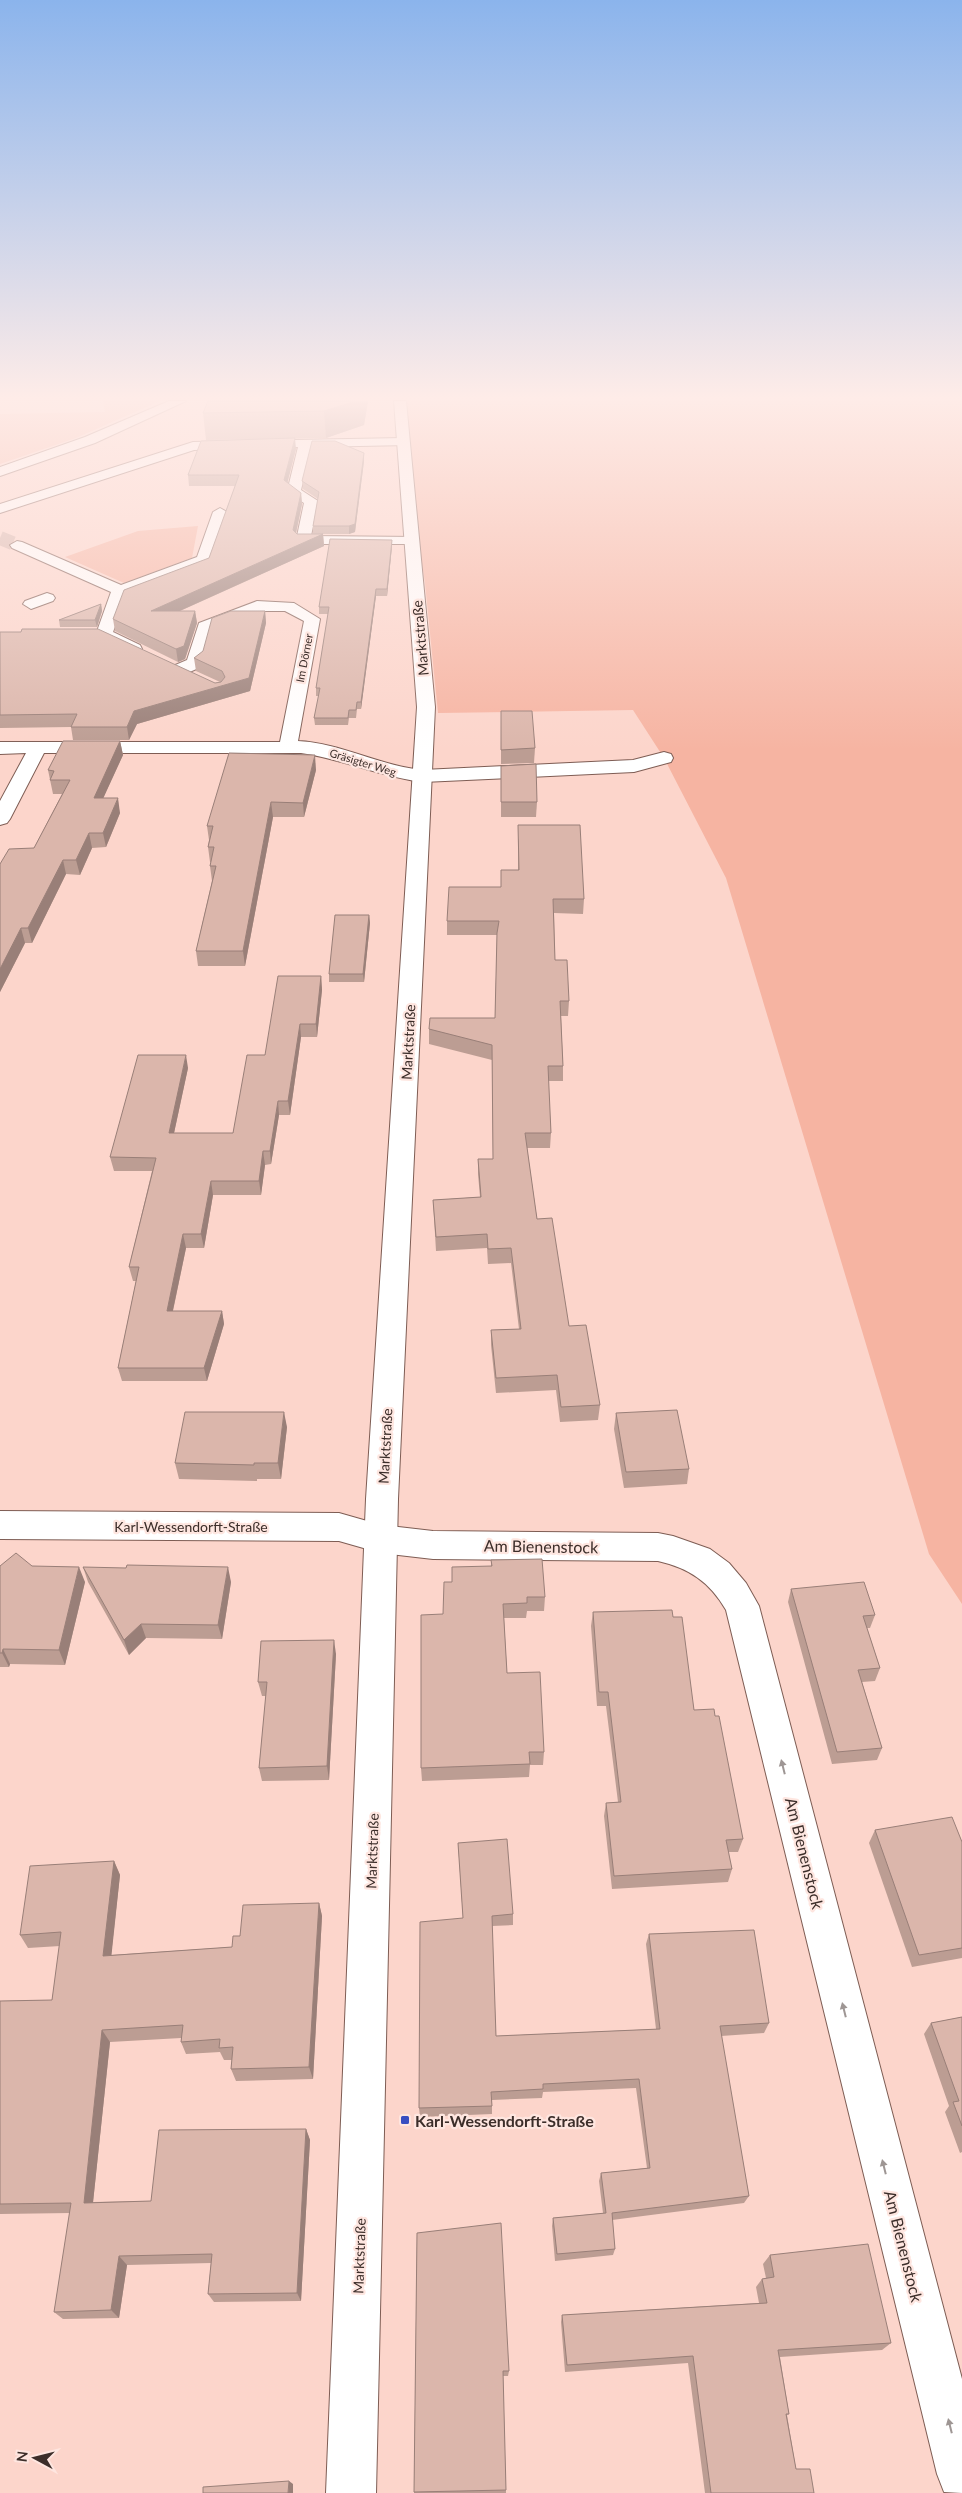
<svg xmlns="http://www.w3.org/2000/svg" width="962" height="2493" font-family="Lato,sans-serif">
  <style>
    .green { fill: #f6b4a2 }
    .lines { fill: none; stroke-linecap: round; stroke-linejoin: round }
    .street-tunnel { stroke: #d6b4ab; stroke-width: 14; stroke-dasharray: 14 7; stroke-linecap: butt }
    .street-casing { stroke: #7e5d54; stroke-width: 2 }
    .secondary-casing { stroke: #7e5d54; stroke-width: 2 }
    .street { fill: #fff; fill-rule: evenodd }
    .secondary { fill: #fff; fill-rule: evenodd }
    .wall { fill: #bc9d93 }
    .shaded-wall { fill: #997f78 }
    .building { fill: #dbb6ab; stroke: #997f78 }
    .oneway { fill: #9e9694 }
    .poi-dot { fill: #394ec1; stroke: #fee6e0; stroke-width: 2 }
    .labels { text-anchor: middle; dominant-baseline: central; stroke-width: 4.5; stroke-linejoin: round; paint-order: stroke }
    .far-street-label { font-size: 11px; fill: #3c2e2a; stroke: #fee6e0 }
    .street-label { font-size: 14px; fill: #3c2e2a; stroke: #fee6e0 }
    .near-street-label { font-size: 16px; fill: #3c2e2a; stroke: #fee6e0 }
    .near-poi-label { font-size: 16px; font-weight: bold; fill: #3c2e2a; stroke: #fee6e0; text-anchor: start }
  </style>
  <rect width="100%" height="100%" fill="#fcd5cb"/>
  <g class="green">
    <polygon points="103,401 160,401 76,438 0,464 0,414 105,412"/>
    <polygon points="400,401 962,401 962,1604 929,1554 726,878 664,758 633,710 438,713 425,583 405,454"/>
    <polygon points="198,526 192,558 124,583 65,557 138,531"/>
  </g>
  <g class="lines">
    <polyline class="street-tunnel" points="0,538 17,545"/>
    <g class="street-casing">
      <g id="street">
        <polygon points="403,438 409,442 408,445 311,447 301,490 318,501 311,536 417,537 419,540 412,544 298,544 296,541 304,503 287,492 298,447 194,450 0,513 0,504 193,442"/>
        <polygon points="220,508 227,512 209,563 127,593 113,632 140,645 142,649 140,653 134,654 98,637 96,634 111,592 12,548 10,545 17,541 22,542 121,585 197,557 213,512"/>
        <polygon points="47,593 53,595 55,598 53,601 31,609 23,604 25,601"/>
        <path d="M 257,601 L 294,603 L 320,619 L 298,741 C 341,743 380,766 423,770 L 633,760 L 664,752 L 671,754 L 673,758 L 671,762 L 634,772 L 423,782 C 381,777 343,759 301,753 L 44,753 L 10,819 L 7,823 L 0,825 L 0,801 L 26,753 L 0,754 L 0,742 L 280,742 L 304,621 L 285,611 L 259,611 L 212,629 L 201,667 L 185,674 L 173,674 L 170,670 L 173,666 L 187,660 L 199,623 Z"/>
        <path d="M 0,1511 L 339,1513 L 381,1525 L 433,1531 L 658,1533 L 673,1536 L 710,1549 L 729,1563 L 746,1583 L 759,1606 L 962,2379 L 962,2493 L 944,2492 L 937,2474 L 726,1610 C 710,1582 689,1568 658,1561 L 433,1559 L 381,1553 L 339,1541 L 0,1539 Z"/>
      </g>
    </g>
    <g class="secondary-casing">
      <g id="secondary">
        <polygon points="169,401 186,401 95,443 0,476 0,467 85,437"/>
        <polygon points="394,401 406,401 435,707 398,1499 376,2493 326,2493 366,1499 417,707"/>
      </g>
    </g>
    <use href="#street" class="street"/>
    <use href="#secondary" class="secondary"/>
  </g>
  <g class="wall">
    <polygon points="208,401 368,401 364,425 326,438 206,440 203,413"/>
    <polygon points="296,449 287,483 301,493 302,504 296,533 297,534 323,534 324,546 180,611 195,611 197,623 185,659 178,662 115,631 113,619 209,558 235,486 189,486 188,475"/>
    <polygon points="364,461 355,532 349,534 313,534 313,526 318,499 303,489 302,481"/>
    <polygon points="392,546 387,596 376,596 361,709 357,709 356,718 349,718 348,725 315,725 314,718 319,696 316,696 316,688 328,614 319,614 319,607"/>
    <polygon points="101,604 102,611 97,627 60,627 59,620"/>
    <polygon points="265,611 266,623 250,691 137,724 129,740 73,740 71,727 0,728 0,632 215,683 220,682 196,671 194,658"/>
    <polygon points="501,711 535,748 534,763 501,764"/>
    <polygon points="120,741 123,755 103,798 120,813 106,847 92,848 80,875 66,874 32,943 25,943 0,992 0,864 34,848 62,794 53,794 48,770"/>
    <polygon points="501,766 537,802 536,817 501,817"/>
    <polygon points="316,770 304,817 273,817 245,966 198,966 196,951 212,881 210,866 211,862 210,862 208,847 209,840 207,826"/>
    <polygon points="518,839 584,899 583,914 554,913 555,960 569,1001 568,1016 561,1016 563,1066 563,1081 548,1081 551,1133 550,1148 527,1148 537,1219 569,1326 600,1405 598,1420 560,1422 556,1390 496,1393 491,1345 491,1330 519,1329 511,1263 488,1264 487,1248 436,1251 433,1200 480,1197 478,1174 478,1159 493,1159 492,1060 429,1044 429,1029 495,1018 497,935 447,935 447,921 501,887 518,870"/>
    <polygon points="369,915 370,923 364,982 329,982 329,974"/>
    <polygon points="321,976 322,990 317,1037 301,1037 290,1115 279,1115 271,1164 265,1165 261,1195 213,1195 204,1248 186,1248 173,1311 222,1311 224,1324 207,1381 122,1381 118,1368 136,1281 133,1281 129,1267 152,1171 114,1171 110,1157 188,1068 174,1133 233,1133 265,1055"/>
    <polygon points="616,1413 689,1469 687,1484 624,1488 614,1429"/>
    <polygon points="287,1427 281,1479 257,1479 257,1481 179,1479 175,1463"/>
    <polygon points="491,1560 545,1597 544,1611 527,1611 526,1618 504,1618 507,1673 544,1752 543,1765 530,1765 529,1777 422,1781 421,1768 443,1614 452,1582 491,1566"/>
    <polygon points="0,1566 32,1566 85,1582 65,1665 10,1664 9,1667 0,1667"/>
    <polygon points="83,1567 231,1582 222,1639 146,1638 129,1655 88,1582"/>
    <polygon points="791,1589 875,1615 870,1628 867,1628 880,1668 875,1681 862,1682 882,1748 877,1760 832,1764 788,1602"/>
    <polygon points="593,1612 673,1617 694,1710 715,1716 743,1839 738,1852 728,1852 732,1869 728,1882 612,1889 604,1816 606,1803 618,1802 606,1706 597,1706 591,1626"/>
    <polygon points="336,1654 329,1780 262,1781 259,1768 266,1696 262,1696 258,1682"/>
    <polygon points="875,1830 962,1842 962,1958 912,1967 869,1843"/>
    <polygon points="458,1843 513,1914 513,1925 492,1926 496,2036 656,2029 646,1944 649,1934 769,2023 764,2033 721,2036 749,2196 744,2203 612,2220 615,2249 613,2255 555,2261 552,2226 553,2218 603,2213 599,2181 601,2173 647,2168 636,2088 543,2092 542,2098 492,2100 492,2114 420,2117 419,2108 463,1918"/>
    <polygon points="114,1861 120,1875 111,1955 232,1947 240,1936 319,1903 322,1916 313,2079 236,2081 231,2069 232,2060 224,2060 220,2052 186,2054 181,2042 181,2038 110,2042 93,2202 151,2201 306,2129 310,2140 301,2301 214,2302 208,2294 211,2263 127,2265 119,2318 63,2319 54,2312 70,2213 0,2214 0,2001 52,2000 60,1946 28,1948 20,1935"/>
    <polygon points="962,2017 962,2152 960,2153 945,2112 949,2106 924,2034 931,2023"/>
    <polygon points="417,2233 509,2371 508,2376 503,2376 506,2493 414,2493 414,2492"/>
    <polygon points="770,2255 891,2343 882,2350 780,2357 789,2414 787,2415 796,2469 814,2493 705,2493 688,2363 565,2372 561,2322 562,2315 759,2303 756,2287 762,2279 766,2278 763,2264"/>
  </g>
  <g class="shaded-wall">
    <polygon points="356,401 368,401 364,425 326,438 324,411"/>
    <polygon points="295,438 296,449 285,492 284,480"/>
    <polygon points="364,453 364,461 355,532 349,534 349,526"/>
    <polygon points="301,493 302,504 294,542 293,530"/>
    <polygon points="323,534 324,546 153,623 151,611"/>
    <polygon points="392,540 392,546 387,596 387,589"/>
    <polygon points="376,589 376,596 361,709 361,702"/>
    <polygon points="101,604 102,611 97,627 95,620"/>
    <polygon points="195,611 197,623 185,659 178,662 176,649"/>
    <polygon points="265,611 266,623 250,691 137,724 129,740 127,727 134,711 249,678"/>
    <polygon points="120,741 123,755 97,812 94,798"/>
    <polygon points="315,755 316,770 304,817 303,803"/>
    <polygon points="118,798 120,813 106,847 103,833"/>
    <polygon points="271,802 273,817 245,966 243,951"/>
    <polygon points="89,833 92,848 80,875 76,860"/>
    <polygon points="63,860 66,874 32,943 28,928"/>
    <polygon points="369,915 370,923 364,982 363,974"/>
    <polygon points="21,928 25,943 0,992 0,969"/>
    <polygon points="321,976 322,990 317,1037 316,1024"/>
    <polygon points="300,1024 301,1037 290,1115 288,1101"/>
    <polygon points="186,1055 188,1068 171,1147 169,1133"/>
    <polygon points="278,1101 279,1115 271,1164 270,1151"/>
    <polygon points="263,1151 265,1165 261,1195 259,1181"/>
    <polygon points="211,1181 213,1195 204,1248 201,1234"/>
    <polygon points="183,1234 186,1248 170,1324 167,1311"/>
    <polygon points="222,1311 224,1324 207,1381 204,1368"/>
    <polygon points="284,1412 287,1427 281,1479 278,1463"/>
    <polygon points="79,1567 85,1582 65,1665 59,1650"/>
    <polygon points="228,1567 231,1582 222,1639 218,1625"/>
    <polygon points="141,1624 146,1638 129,1655 124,1640"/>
    <polygon points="334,1640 336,1654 329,1780 327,1766"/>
    <polygon points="3,1649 10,1664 9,1667 2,1653"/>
    <polygon points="114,1861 120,1875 110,1969 103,1956"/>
    <polygon points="319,1903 322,1916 313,2079 309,2067"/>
    <polygon points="102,2030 110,2042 92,2212 84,2203"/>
    <polygon points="306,2129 310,2140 301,2301 297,2293"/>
    <polygon points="119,2256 127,2265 119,2318 111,2310"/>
    <polygon points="289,2481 293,2484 293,2493 288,2493"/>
  </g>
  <g class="building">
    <polygon points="208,401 356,401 324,411 203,413"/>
    <polygon points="295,438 284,480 301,493 293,530 297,534 323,534 151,611 195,611 184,646 176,649 113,619 124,590 209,558 239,475 188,475 201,441"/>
    <polygon points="312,441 335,441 364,453 355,524 349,526 313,526 319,492 302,481"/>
    <polygon points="330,539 392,540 387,589 376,589 361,702 357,702 356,710 349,710 348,718 314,718 320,688 316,688 329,607 319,607"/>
    <polygon points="101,604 95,620 59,620"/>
    <polygon points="231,611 265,611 249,678 134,711 127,727 71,727 77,714 0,715 0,632 21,632 22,629 98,629 215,683 221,682 225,677 222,671 194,658 203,651 212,618"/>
    <polygon points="501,711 532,711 535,748 501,750"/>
    <polygon points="63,741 120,741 94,798 118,798 103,833 89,833 76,860 63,860 28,928 21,928 0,969 0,864 9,849 34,848 70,780 50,780 54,771 48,770"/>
    <polygon points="229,753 315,755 303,803 271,802 243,951 196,951 216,866 210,866 214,847 208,847 213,826 207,826"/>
    <polygon points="536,764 537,802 501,802 501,766"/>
    <polygon points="518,825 580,825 584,899 553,899 555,960 567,960 569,1001 560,1001 563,1066 548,1066 551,1133 525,1133 537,1219 552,1218 569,1326 586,1325 600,1405 561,1407 557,1375 496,1378 491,1330 521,1329 511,1248 488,1249 487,1234 436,1237 433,1200 481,1197 478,1159 493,1159 492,1045 429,1029 430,1018 495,1018 497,933 499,921 447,921 449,887 501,887 501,870 519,870"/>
    <polygon points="335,915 369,915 363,974 329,974"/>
    <polygon points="278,976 321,976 316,1024 300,1024 288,1101 278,1101 270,1151 263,1151 259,1181 211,1181 201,1234 183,1234 167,1311 222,1311 204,1368 118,1368 139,1267 129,1267 156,1158 110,1157 138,1055 186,1055 169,1133 233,1133 247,1055 265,1055"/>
    <polygon points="677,1410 689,1469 626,1472 616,1413"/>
    <polygon points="185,1412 284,1412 278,1463 254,1463 254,1465 175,1463"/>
    <polygon points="16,1553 32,1566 79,1567 59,1650 3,1649 2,1653 0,1653 0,1566"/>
    <polygon points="542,1559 545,1597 527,1597 527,1603 503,1604 507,1673 540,1672 544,1752 529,1752 530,1764 421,1768 421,1615 443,1614 444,1582 452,1582 452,1567 492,1566 491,1560"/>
    <polygon points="127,1565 228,1567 218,1625 141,1624 124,1640 83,1567 126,1568"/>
    <polygon points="864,1582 875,1615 863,1616 880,1668 858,1670 882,1748 837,1752 791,1589"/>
    <polygon points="672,1610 673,1617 682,1617 694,1710 714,1709 715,1716 719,1716 743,1839 726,1840 732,1869 614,1876 606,1803 621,1802 608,1692 599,1692 593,1612"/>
    <polygon points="334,1640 327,1766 259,1768 267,1682 258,1682 261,1641"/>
    <polygon points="952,1817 962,1842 962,1948 919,1955 875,1830"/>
    <polygon points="507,1839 513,1914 492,1916 496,2036 660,2029 649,1934 754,1930 769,2023 720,2026 749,2196 612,2213 615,2249 557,2254 553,2218 606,2213 601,2173 650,2168 639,2079 543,2084 543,2089 491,2092 492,2106 419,2108 420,1922 463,1918 458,1843"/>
    <polygon points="114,1861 103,1956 232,1947 233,1936 240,1936 243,1905 319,1903 309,2067 231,2069 233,2047 219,2048 220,2039 181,2042 183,2025 102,2030 84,2203 151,2201 159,2130 306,2129 297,2293 208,2294 212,2254 119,2256 111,2310 54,2312 71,2203 0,2204 0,2001 52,2000 61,1932 20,1935 30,1866"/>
    <polygon points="962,2017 962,2126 953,2102 959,2101 931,2023"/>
    <polygon points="501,2223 509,2371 503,2371 506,2490 414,2492 417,2233"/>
    <polygon points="868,2244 891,2343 778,2350 789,2414 786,2414 796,2469 810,2469 814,2493 711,2493 693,2356 567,2365 562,2315 767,2303 762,2279 774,2277 770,2255"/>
    <polygon points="289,2481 288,2493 203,2493 203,2487"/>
  </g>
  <defs><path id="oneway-solid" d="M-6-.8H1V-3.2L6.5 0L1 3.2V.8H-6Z" transform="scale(1.25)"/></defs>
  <g class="oneway">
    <use href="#oneway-solid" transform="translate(783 1767) rotate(-104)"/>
    <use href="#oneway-solid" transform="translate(844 2010) rotate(-104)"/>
    <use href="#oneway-solid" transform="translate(884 2167) rotate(-104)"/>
    <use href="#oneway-solid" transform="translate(950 2426) rotate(-104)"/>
  </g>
  <linearGradient id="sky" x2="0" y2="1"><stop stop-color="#8bb4ec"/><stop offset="0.53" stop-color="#feece8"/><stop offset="1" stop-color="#feece8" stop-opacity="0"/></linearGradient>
  <rect width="962" height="750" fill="url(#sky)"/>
  <rect class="poi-dot" x="400" y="2115" width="10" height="10" rx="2.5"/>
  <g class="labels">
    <g class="far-street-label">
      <text transform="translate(304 658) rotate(-79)">Im Dörner</text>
      <text transform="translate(363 762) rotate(17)">Gräsigter Weg</text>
    </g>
    <g class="street-label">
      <text transform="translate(420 638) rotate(-95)">Marktstraße</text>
      <text transform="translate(408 1042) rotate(-87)">Marktstraße</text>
      <text transform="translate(385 1446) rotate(-87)">Marktstraße</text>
      <text x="191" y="1526">Karl-Wessendorft-Straße</text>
      <text transform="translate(372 1851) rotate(-88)">Marktstraße</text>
      <text transform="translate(359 2256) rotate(-88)">Marktstraße</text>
    </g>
    <g class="near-street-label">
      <text transform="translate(541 1546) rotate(1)">Am Bienenstock</text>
      <text transform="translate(805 1853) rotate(76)">Am Bienenstock</text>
      <text transform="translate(904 2246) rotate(76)">Am Bienenstock</text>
    </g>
    <g class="near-poi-label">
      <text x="415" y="2120">Karl-Wessendorft-Straße</text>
    </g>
  </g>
  <g transform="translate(35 2458) rotate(277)" stroke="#fee6e0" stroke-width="4" paint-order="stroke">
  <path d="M0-4L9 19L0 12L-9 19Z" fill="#3c2e2a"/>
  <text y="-8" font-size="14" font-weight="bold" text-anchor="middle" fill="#3c2e2a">N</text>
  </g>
</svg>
